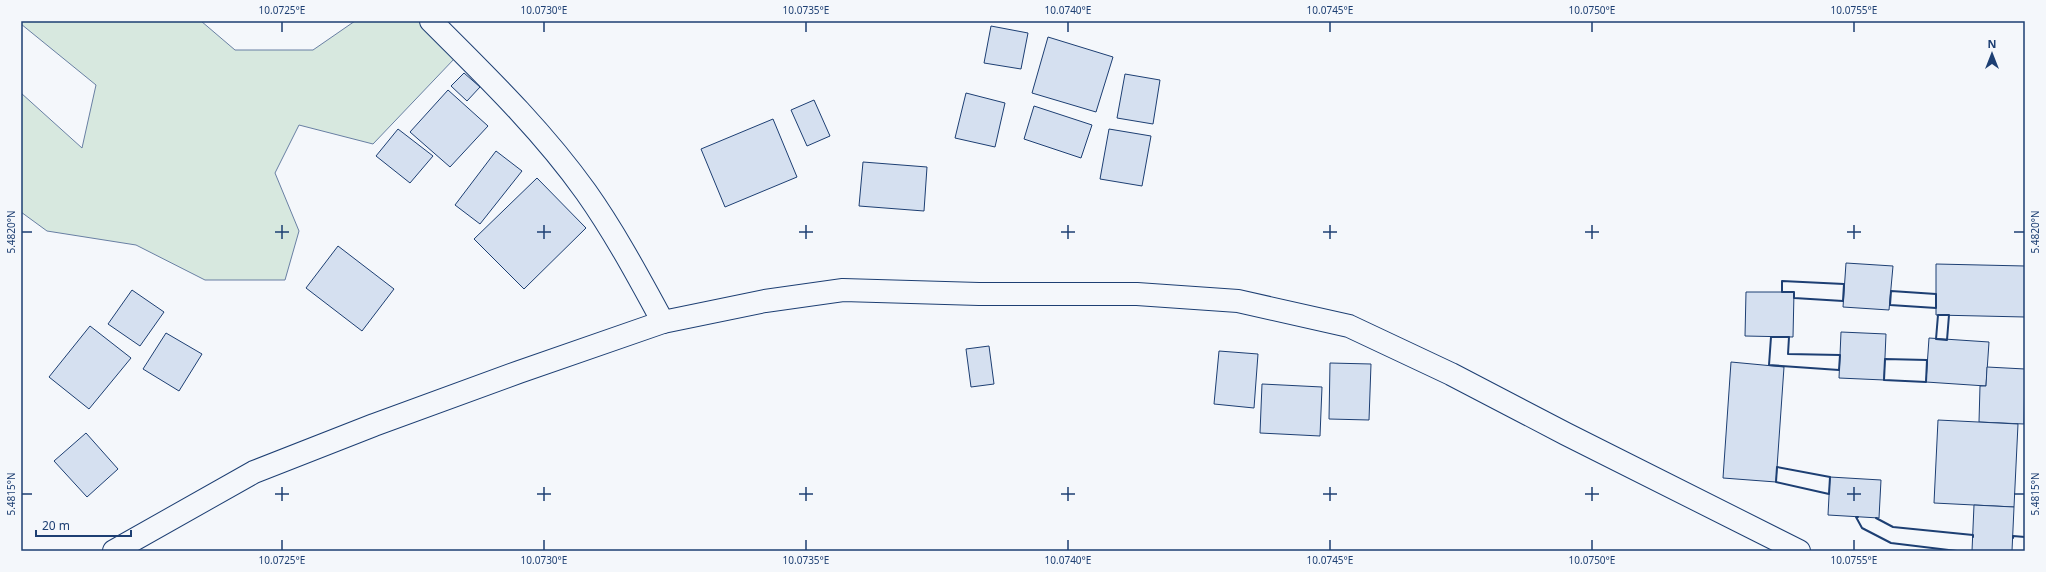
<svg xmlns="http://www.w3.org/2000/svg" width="2046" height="572" font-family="'Noto Sans',sans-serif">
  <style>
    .green { fill: #d7e8df; stroke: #687fa3 }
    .building { fill: #d5e0f0; stroke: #1d3f73 }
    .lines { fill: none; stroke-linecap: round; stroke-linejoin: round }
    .street-casing { stroke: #1d3f73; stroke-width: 24 }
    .street { stroke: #f4f7fb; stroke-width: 22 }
    .wall { stroke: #1d3f73; stroke-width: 2 }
    .ticks { fill: none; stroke: #1d3f73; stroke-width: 1.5 }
    .neatline { fill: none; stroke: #1d3f73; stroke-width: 1.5 }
    .ticks-label { font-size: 10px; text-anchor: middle; fill: #1d3f73 }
  </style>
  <rect width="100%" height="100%" fill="#f4f7fb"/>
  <polygon class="green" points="21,21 201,21 235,50 313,50 355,21 418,21 455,58 373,144 299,125 275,173 299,231 285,280 205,280 136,245 47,231 21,212 21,93 82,148 96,85 21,24"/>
  <g class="building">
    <polygon points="991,26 1028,33 1021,69 984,63"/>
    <polygon points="1048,37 1113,57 1096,112 1032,93"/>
    <polygon points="464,73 480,87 467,101 451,86"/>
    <polygon points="1125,74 1160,80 1153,124 1117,118"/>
    <polygon points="448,90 488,126 450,167 410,132"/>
    <polygon points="966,93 1005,103 995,147 955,138"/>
    <polygon points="814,100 830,136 807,146 791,110"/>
    <polygon points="1034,106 1092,125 1081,158 1024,139"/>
    <polygon points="773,119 797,177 725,207 701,149"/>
    <polygon points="398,129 433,156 410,183 376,156"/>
    <polygon points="1109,129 1151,136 1142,186 1100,179"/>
    <polygon points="496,151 522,171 480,224 455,205"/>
    <polygon points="863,162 927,167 924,211 859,206"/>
    <polygon points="537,178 586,228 524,289 474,239"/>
    <polygon points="338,246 394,289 362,331 306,288"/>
    <polygon points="1846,263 1893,266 1889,310 1843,307"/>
    <polygon points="1936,264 2025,266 2025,317 1936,315"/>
    <polygon points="132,290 164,312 140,346 108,324"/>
    <polygon points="1746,292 1794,292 1793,337 1745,336"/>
    <polygon points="90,326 131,358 89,409 49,377"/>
    <polygon points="1841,332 1886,334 1884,380 1839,378"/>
    <polygon points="166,333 202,354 179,391 143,369"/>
    <polygon points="1929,338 1989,342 1986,386 1926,382"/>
    <polygon points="989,346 994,384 971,387 966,349"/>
    <polygon points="1219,351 1258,354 1254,408 1214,404"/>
    <polygon points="1731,362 1784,367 1776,482 1723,478"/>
    <polygon points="1330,363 1371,364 1369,420 1329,419"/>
    <polygon points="1987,367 2025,369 2024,424 1979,422 1980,386 1986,386"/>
    <polygon points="1262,384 1322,387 1320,436 1260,433"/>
    <polygon points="1938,420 2018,424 2014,507 1934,503"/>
    <polygon points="86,433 118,469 87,497 54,461"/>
    <polygon points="1830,477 1881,480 1879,518 1828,515"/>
    <polygon points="1974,505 2014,507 2012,551 1972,551"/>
  </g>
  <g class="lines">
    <g class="street-casing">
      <g id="street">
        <path d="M 431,21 C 485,75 541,129 586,192 C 615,233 639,278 663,322"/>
        <polyline points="114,551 254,472 374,425 519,372 663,322 765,301 843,290 979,294 1137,294 1238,301 1349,326 1451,374 1566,434 1799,551"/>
      </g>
    </g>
    <use href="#street" class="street"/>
    <g class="wall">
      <polygon points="1782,281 1844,284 1843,301 1794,298 1794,292 1782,292"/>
      <polygon points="1891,291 1936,294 1936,308 1890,305"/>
      <polygon points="1938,315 1949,315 1947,340 1936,339"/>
      <polygon points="1771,337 1789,337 1788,354 1840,355 1839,370 1769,365"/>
      <polygon points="1885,359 1927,360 1926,382 1884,380"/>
      <polygon points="1777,467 1830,477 1829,494 1776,482"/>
      <polyline points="1858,517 1856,517 1862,528 1891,543 1957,551"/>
      <polyline points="1876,518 1893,527 1973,535 1973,537"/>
      <polyline points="2013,538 2013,536 2025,537"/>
    </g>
  </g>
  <path class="ticks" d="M 282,22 L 282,32M 544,22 L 544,32M 806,22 L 806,32M 1068,22 L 1068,32M 1330,22 L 1330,32M 1592,22 L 1592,32M 1854,22 L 1854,32M 282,225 L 282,239M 544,225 L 544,239M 806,225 L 806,239M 1068,225 L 1068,239M 1330,225 L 1330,239M 1592,225 L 1592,239M 1854,225 L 1854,239M 22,232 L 32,232M 275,232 L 289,232M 537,232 L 551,232M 799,232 L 813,232M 1061,232 L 1075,232M 1323,232 L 1337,232M 1585,232 L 1599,232M 1847,232 L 1861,232M 2014,232 L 2024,232M 282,487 L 282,501M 544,487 L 544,501M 806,487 L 806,501M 1068,487 L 1068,501M 1330,487 L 1330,501M 1592,487 L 1592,501M 1854,487 L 1854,501M 22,494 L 32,494M 275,494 L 289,494M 537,494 L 551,494M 799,494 L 813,494M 1061,494 L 1075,494M 1323,494 L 1337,494M 1585,494 L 1599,494M 1847,494 L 1861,494M 2014,494 L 2024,494M 282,540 L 282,550M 544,540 L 544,550M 806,540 L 806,550M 1068,540 L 1068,550M 1330,540 L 1330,550M 1592,540 L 1592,550M 1854,540 L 1854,550"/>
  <rect width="2046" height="572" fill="none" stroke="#f4f7fb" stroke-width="44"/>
  <g transform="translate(1992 54)" stroke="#f4f7fb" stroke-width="3" paint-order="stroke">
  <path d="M0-3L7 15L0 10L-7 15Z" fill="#1d3f73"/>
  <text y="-6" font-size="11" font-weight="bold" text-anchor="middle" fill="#1d3f73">N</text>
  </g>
  <path d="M36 530v6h95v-6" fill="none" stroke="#1d3f73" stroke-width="2"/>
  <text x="42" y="530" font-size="12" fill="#1d3f73" stroke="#f4f7fb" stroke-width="3" paint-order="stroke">20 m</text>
  <rect x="22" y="22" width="2002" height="528" class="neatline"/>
  <g class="ticks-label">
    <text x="282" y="14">10.0725°E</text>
    <text x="544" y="14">10.0730°E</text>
    <text x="806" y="14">10.0735°E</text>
    <text x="1068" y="14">10.0740°E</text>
    <text x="1330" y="14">10.0745°E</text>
    <text x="1592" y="14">10.0750°E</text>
    <text x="1854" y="14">10.0755°E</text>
    <text transform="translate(11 232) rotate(-90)" y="4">5.4820°N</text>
    <text transform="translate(2035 232) rotate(-90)" y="4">5.4820°N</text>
    <text transform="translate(11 494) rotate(-90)" y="4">5.4815°N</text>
    <text transform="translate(2035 494) rotate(-90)" y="4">5.4815°N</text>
    <text x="282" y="564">10.0725°E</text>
    <text x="544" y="564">10.0730°E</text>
    <text x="806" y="564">10.0735°E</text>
    <text x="1068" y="564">10.0740°E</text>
    <text x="1330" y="564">10.0745°E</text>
    <text x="1592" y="564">10.0750°E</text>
    <text x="1854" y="564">10.0755°E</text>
  </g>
</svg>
